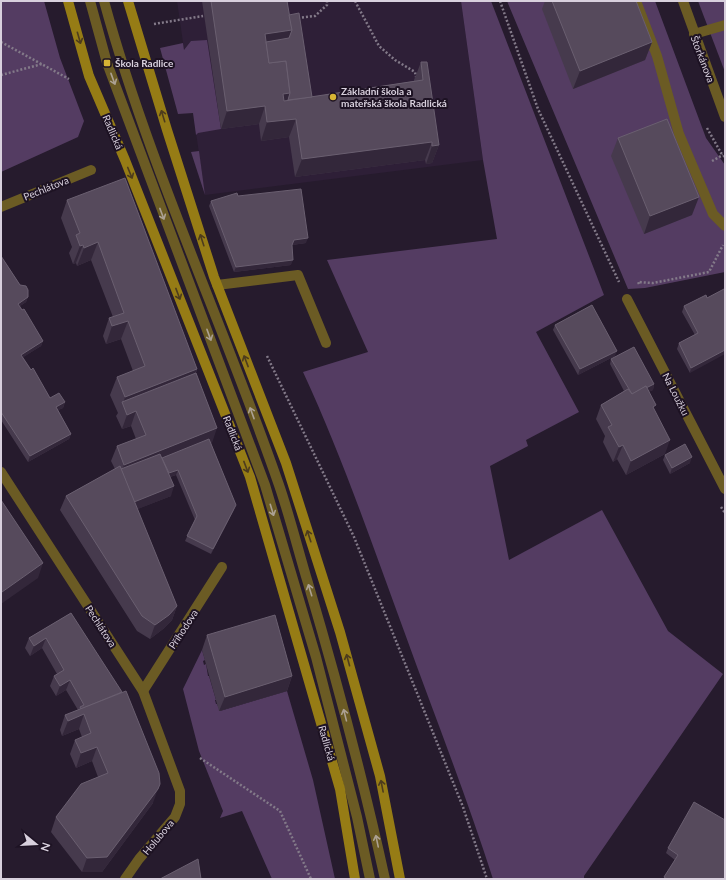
<svg xmlns="http://www.w3.org/2000/svg" width="726" height="880" font-family="Lato,sans-serif">
  <style>
    .built { fill: #2e1f37 }
    .green { fill: #543c62 }
    .lines { fill: none; stroke-linecap: round; stroke-linejoin: round }
    .path { stroke: #837a89; stroke-width: 2.5; stroke-dasharray: 2 2; stroke-linecap: butt }
    .service { stroke: #6b5b24; stroke-width: 10 }
    .minor { stroke: #6b5b24; stroke-width: 10 }
    .secondary { stroke: #967c15; stroke-width: 10 }
    .wall { fill: #463a4d }
    .shaded-wall { fill: #33273a }
    .building { fill: #564a5c; stroke: #6a5f70 }
    .oneway { stroke: #4d3c1d }
    .oneway2 { stroke: #aca193 }
    .poi-dot { fill: #d7b434; stroke: #1d1223; stroke-width: 1.5 }
    .labels { text-anchor: middle; dominant-baseline: central; stroke-width: 4; stroke-linejoin: round; paint-order: stroke }
    .street-label { font-size: 10px; fill: #d8d0dd; stroke: #1d1223 }
    .poi-label { font-size: 10px; font-weight: bold; fill: #d8d0dd; stroke: #1d1223; text-anchor: start }
  </style>
  <rect width="100%" height="100%" fill="#261b2d"/>
  <polygon class="built" points="177,1 461,1 483,160 205,195"/>
  <g class="green">
    <polygon points="1,1 44,1 60,58 84,121 78,137 1,172"/>
    <path d="M 461,1 L 491,1 L 604,295 L 536,332 L 579,412 L 526,440 L 528,446 L 490,466 L 509,560 L 602,510 L 668,631 L 723,674 L 584,876 L 584,879 L 493,879 C 466,795 434,714 404,631 C 372,544 342,456 303,372 L 368,352 L 327,260 L 497,239 L 483,160 Z"/>
    <polygon points="507,1 655,1 706,138 725,165 725,272 645,288 628,289"/>
    <polygon points="698,1 725,1 725,72"/>
    <polygon points="207,40 221,129 198,133 196,135 193,113 178,114 160,48 183,43 184,50 191,41"/>
    <polygon points="199,151 205,195 191,152"/>
    <polygon points="202,650 205,660 203,661 204,665 206,664 208,676 209,676 216,700 215,700 216,704 217,704 220,711 287,691 313,780 335,879 272,879 242,811 220,818 223,811 199,751 183,689"/>
  </g>
  <g class="lines">
    <g class="path">
      <polyline points="355,1 379,46 395,60 415,72 416,77"/>
      <polyline points="500,1 538,109 619,282"/>
      <polyline points="298,18 315,16 327,5 327,1"/>
      <polyline points="154,24 203,16"/>
      <polyline points="1,42 69,79"/>
      <polyline points="1,75 42,64"/>
      <polyline points="707,128 721,153 725,157"/>
      <polyline points="712,161 723,155"/>
      <polyline points="639,284 638,282 653,283 709,272 723,245"/>
      <polyline points="267,356 354,537 463,807 487,879"/>
      <polyline points="721,507 725,513"/>
      <polyline points="200,758 280,811 311,879"/>
    </g>
    <g class="service">
      <polyline points="90,1 107,63 265,485 316,657 357,817 370,879"/>
      <path d="M 104,1 C 149,166 223,323 279,485 C 290,517 298,550 308,583 C 337,681 363,779 385,879"/>
      <polyline points="636,1 657,56 679,134 713,214 725,226"/>
      <polyline points="694,34 725,25"/>
      <polyline points="217,285 298,275 326,343"/>
    </g>
    <g class="minor">
      <polyline points="683,1 725,117"/>
      <polyline points="1,207 91,170"/>
      <polyline points="627,299 725,489"/>
      <polyline points="1,472 143,691 180,791 180,804 175,817 139,859 125,879"/>
      <polyline points="143,691 222,567"/>
    </g>
    <g class="secondary">
      <polyline points="68,1 89,76 125,160 250,477 340,789 355,879"/>
      <polyline points="128,1 167,130 214,277 286,463 340,632 380,776 400,879"/>
    </g>
  </g>
  <g class="wall">
    <polygon points="202,1 287,1 289,15 312,97 414,81 414,80 421,62 439,145 432,163 426,164 425,160 295,177 289,137 261,141 259,124 221,129"/>
    <polygon points="545,1 636,1 652,42 645,60 573,89 542,9"/>
    <polygon points="618,138 692,215 644,234 611,156"/>
    <polygon points="238,196 306,243 292,245 292,247 291,265 234,272 209,206 211,201"/>
    <polygon points="67,200 197,369 196,373 212,443 211,443 234,510 211,554 185,541 195,520 176,475 170,477 171,496 137,509 177,606 172,620 163,629 150,639 137,631 60,510 66,496 115,469 111,461 117,446 136,439 131,426 122,429 116,416 118,413 110,395 117,377 133,371 121,339 106,344 103,336 109,318 113,317 91,260 77,266 76,263 73,264 69,253 72,247 61,218"/>
    <polygon points="1,256 28,297 26,302 20,306 43,341 41,346 23,357 50,398 65,402 63,408 58,410 71,434 69,439 28,462 1,420"/>
    <polygon points="725,291 690,373 677,349 679,343 695,335 682,312 684,306"/>
    <polygon points="555,325 615,356 578,375 553,330"/>
    <polygon points="611,359 654,384 653,390 648,392 654,410 665,454 626,475 617,459 613,462 603,442 605,436 596,419 601,405 624,391 610,364"/>
    <polygon points="665,455 690,463 670,474 663,460"/>
    <polygon points="71,613 153,803 102,872 82,872 51,832 56,817 98,777 92,761 76,768 70,754 75,740 82,737 79,729 62,736 60,730 65,715 78,710 66,690 56,696 50,686 54,676 57,674 42,648 30,656 25,648 29,638"/>
    <polygon points="207,635 292,676 287,691 219,711 202,650"/>
    <polygon points="668,848 725,879 663,879 675,860 666,853"/>
  </g>
  <g class="shaded-wall">
    <polygon points="292,30 285,48 264,52 265,34"/>
    <polygon points="652,42 645,60 573,89 580,71"/>
    <polygon points="290,93 285,108 283,94"/>
    <polygon points="265,106 259,124 221,129 227,111"/>
    <polygon points="296,119 289,137 261,141 267,122"/>
    <polygon points="432,142 425,160 295,177 302,159"/>
    <polygon points="439,145 432,163 426,164 432,146"/>
    <polygon points="699,197 692,215 644,234 650,216"/>
    <polygon points="308,238 306,243 292,245 290,251 294,240"/>
    <polygon points="98,242 91,260 77,266 84,248"/>
    <polygon points="83,245 76,263 73,264 80,246"/>
    <polygon points="293,260 291,265 234,272 236,267"/>
    <polygon points="28,297 26,302 16,309 18,304"/>
    <polygon points="128,321 121,339 106,344 112,326"/>
    <polygon points="43,341 41,346 19,360 21,355"/>
    <polygon points="725,350 725,354 690,373 691,368"/>
    <polygon points="617,351 615,356 578,375 580,369"/>
    <polygon points="197,369 190,387 123,404 125,397"/>
    <polygon points="654,384 653,390 630,400 631,395"/>
    <polygon points="65,402 63,408 55,412 56,407"/>
    <polygon points="136,411 131,426 122,429 127,415"/>
    <polygon points="217,428 212,443 160,463 120,475 124,465"/>
    <polygon points="71,434 69,439 28,462 30,456"/>
    <polygon points="670,440 665,454 626,475 631,461"/>
    <polygon points="623,445 617,459 613,462 619,447"/>
    <polygon points="692,457 690,463 670,474 672,468"/>
    <polygon points="178,470 176,475 163,479 165,474"/>
    <polygon points="174,486 171,496 128,513 131,503"/>
    <polygon points="236,505 234,510 211,554 213,549"/>
    <polygon points="43,563 38,578 1,604 1,596 2,592"/>
    <polygon points="177,606 172,620 163,629 150,639 155,625"/>
    <polygon points="46,638 42,648 30,656 34,646"/>
    <polygon points="292,676 287,691 219,711 225,697"/>
    <polygon points="70,680 66,690 56,696 60,686"/>
    <polygon points="84,714 79,729 62,736 68,721"/>
    <polygon points="97,747 92,761 76,768 81,753"/>
    <polygon points="158,789 153,803 102,872 82,872 87,858"/>
  </g>
  <g class="building">
    <polygon points="211,1 287,1 292,30 265,34 269,63 286,61 290,93 283,94 284,101 423,80 421,62 427,62 439,145 432,146 432,142 302,159 296,119 267,122 265,106 227,111"/>
    <polygon points="552,1 636,1 652,42 580,71"/>
    <polygon points="299,13 312,97 288,100 290,93 286,61 269,63 266,42 289,38 292,30 289,15"/>
    <polygon points="667,119 699,197 650,216 618,138"/>
    <polygon points="125,178 197,369 125,397 117,377 145,366 128,321 112,326 109,318 124,313 98,242 84,248 83,245 80,246 76,235 80,233 67,200"/>
    <polygon points="301,189 308,238 294,240 292,245 293,260 236,267 211,201 237,193 238,196"/>
    <polygon points="1,256 20,285 26,286 28,290 28,297 18,304 22,310 24,309 43,341 21,355 31,370 33,368 50,398 59,393 65,402 56,407 71,434 30,456 1,412"/>
    <polygon points="724,289 725,291 725,350 691,368 679,343 698,333 684,306 706,295 707,298"/>
    <polygon points="592,305 617,351 580,369 555,325"/>
    <polygon points="634,347 654,384 646,388 646,386 632,394 611,359"/>
    <polygon points="196,373 217,428 124,465 117,446 146,435 136,411 127,415 122,402"/>
    <polygon points="646,386 656,405 653,407 670,440 631,461 623,445 619,447 608,427 612,425 601,405 628,389 632,394"/>
    <polygon points="209,439 236,505 213,549 187,536 197,516 178,470 169,473 162,458"/>
    <polygon points="685,444 692,457 672,468 665,455"/>
    <polygon points="160,454 174,486 134,502 121,469"/>
    <polygon points="120,466 177,606 169,615 155,625 142,616 66,496"/>
    <polygon points="1,500 43,563 2,592 1,590"/>
    <polygon points="71,613 122,692 81,709 80,707 84,705 70,680 60,686 54,676 64,670 46,638 34,646 29,638"/>
    <polygon points="275,615 292,676 225,697 207,635"/>
    <polygon points="126,691 159,773 160,784 158,789 107,857 87,858 56,817 81,784 108,773 97,747 81,753 75,740 91,733 84,714 68,721 65,715"/>
    <polygon points="694,802 725,820 725,879 667,879 664,877 678,855 668,848"/>
    <polygon points="198,859 201,879 160,879"/>
  </g>
  <defs><path id="oneway-shaft" d="M-6 0H5M1.5-3L5.5 0L1.5 3" fill="none" stroke-width="1.6" stroke-linecap="round" stroke-linejoin="round"/></defs>
  <g class="oneway">
    <use href="#oneway-shaft" transform="translate(79 38) rotate(74)"/>
    <use href="#oneway-shaft" transform="translate(163 116) rotate(-107)"/>
    <use href="#oneway-shaft" transform="translate(130 173) rotate(68)"/>
    <use href="#oneway-shaft" transform="translate(202 240) rotate(-108)"/>
    <use href="#oneway-shaft" transform="translate(178 294) rotate(69)"/>
    <use href="#oneway-shaft" transform="translate(246 361) rotate(-111)"/>
    <use href="#oneway-shaft" transform="translate(246 467) rotate(69)"/>
    <use href="#oneway-shaft" transform="translate(309 536) rotate(-108)"/>
    <use href="#oneway-shaft" transform="translate(348 660) rotate(-105)"/>
    <use href="#oneway-shaft" transform="translate(382 786) rotate(-101)"/>
  </g>
  <g class="oneway2">
    <use href="#oneway-shaft" transform="translate(113 79) rotate(70)"/>
    <use href="#oneway-shaft" transform="translate(162 214) rotate(69)"/>
    <use href="#oneway-shaft" transform="translate(209 335) rotate(70)"/>
    <use href="#oneway-shaft" transform="translate(252 413) rotate(-110)"/>
    <use href="#oneway-shaft" transform="translate(272 510) rotate(73)"/>
    <use href="#oneway-shaft" transform="translate(310 590) rotate(-107)"/>
    <use href="#oneway-shaft" transform="translate(345 715) rotate(-104)"/>
    <use href="#oneway-shaft" transform="translate(377 841) rotate(-102)"/>
  </g>
  <g class="poi-dot">
    <rect x="103" y="59" width="8" height="8" rx="2"/>
    <circle cx="333" cy="97" r="4"/>
  </g>
  <g class="labels">
    <g class="street-label">
      <text transform="translate(703 59) rotate(69)">Štorkánova</text>
      <text transform="translate(113 132) rotate(67)">Radlická</text>
      <text transform="translate(46 188) rotate(-22)">Pechlátova</text>
      <text transform="translate(676 394) rotate(63)">Na Loužku</text>
      <text transform="translate(233 433) rotate(69)">Radlická</text>
      <text transform="translate(101 626) rotate(57)">Pechlátova</text>
      <text transform="translate(183 629) rotate(-57)">Příhodova</text>
      <text transform="translate(327 743) rotate(74)">Radlická</text>
      <text transform="translate(158 837) rotate(-50)">Holubova</text>
    </g>
    <g class="poi-label">
      <text x="115" y="63">Škola Radlice</text>
      <text x="341" y="91">Základní škola a<tspan x="341" dy="12">mateřská škola Radlická</tspan></text>
    </g>
  </g>
  <rect width="726" height="880" fill="none" stroke="#d8d0dd" stroke-width="4"/>
  <g transform="translate(36 844) rotate(108)" stroke="#1d1223" stroke-width="3" paint-order="stroke">
  <path d="M0-3L7 15L0 10L-7 15Z" fill="#d8d0dd"/>
  <text y="-6" font-size="11" font-weight="bold" text-anchor="middle" fill="#d8d0dd">N</text>
  </g>
</svg>
